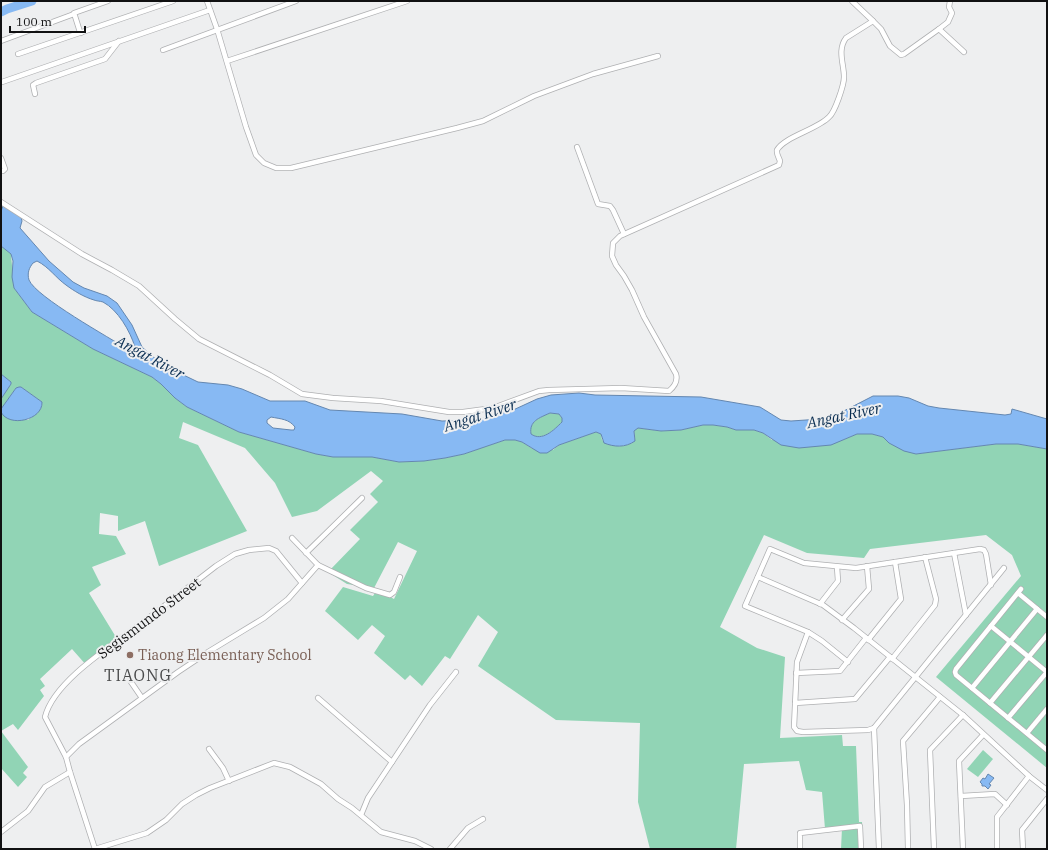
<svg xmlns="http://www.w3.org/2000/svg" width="1048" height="850" font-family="'IBM Plex Serif',serif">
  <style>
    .green { fill: #91d4b5 }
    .water { fill: #87b9f3; stroke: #6487b0; fill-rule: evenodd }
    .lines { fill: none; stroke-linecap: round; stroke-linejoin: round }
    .river { stroke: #87b9f3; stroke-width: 9 }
    .minor-casing { stroke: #afb0b2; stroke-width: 6 }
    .minor { stroke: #fff; stroke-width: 4.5 }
    .education-dot { fill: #8d6e63; stroke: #eeeff0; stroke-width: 1.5 }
    .labels { text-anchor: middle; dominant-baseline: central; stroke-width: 4; stroke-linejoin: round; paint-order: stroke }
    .street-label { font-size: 14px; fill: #111112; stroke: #eeeff0 }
    .education-label { font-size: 14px; fill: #785e54; stroke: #eeeff0; text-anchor: start }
    .water-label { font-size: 15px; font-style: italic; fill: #082c50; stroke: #eeeff0 }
    .quarter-label { font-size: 16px; letter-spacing: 1px; fill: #4a4b4c; stroke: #eeeff0 }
  </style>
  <rect width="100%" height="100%" fill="#eeeff0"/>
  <g class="green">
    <path d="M 1,246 L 11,254 L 14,288 L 32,312 L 93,349 L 152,377 L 161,384 L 175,398 L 187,407 L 239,432 L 316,454 L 333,457 L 372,457 L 399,462 L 424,461 L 445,458 L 464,454 L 505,440 L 515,440 L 522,442 L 533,449 L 553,450 L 559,445 L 596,432 L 601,434 L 602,440 C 613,447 620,448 632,443 L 635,438 L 634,430 L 638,428 L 661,431 L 681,430 L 703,425 L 713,425 L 727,427 L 736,430 L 754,430 L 763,433 L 772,440 L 840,441 L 857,434 L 872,434 L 883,437 L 889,443 L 916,454 L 996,444 L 1018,444 L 1047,449 L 1047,768 L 936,677 L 1021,576 L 1012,555 L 986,535 L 870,549 L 864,558 L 807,553 L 764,535 L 720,627 L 757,648 L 785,657 L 780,738 L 842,735 L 843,746 L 856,746 L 859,822 L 862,822 L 863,849 L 841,849 L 842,828 L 825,829 L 822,792 L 806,790 L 799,761 L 744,764 L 736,849 L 650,849 L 638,802 L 640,723 L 556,720 L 478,666 L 498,632 L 478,615 L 450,659 L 445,656 L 422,686 L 410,675 L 405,680 L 374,653 L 385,636 L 372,625 L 358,640 L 325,611 L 343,587 L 373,596 L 377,590 L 394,599 L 417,551 L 398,542 L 374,588 L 347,584 L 328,572 L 360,539 L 350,530 L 378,502 L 370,494 L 383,481 L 371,471 L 317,511 L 292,517 L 275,483 L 245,448 L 183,422 L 179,438 L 198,445 L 247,531 L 159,566 L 145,521 L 118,531 L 118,516 L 100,513 L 99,534 L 116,536 L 126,554 L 92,567 L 101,585 L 89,593 L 119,642 L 87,666 L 72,649 L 40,679 L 45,686 L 40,690 L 44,696 L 18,730 L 13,724 L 1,731 L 28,767 L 23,773 L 27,777 L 18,787 L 1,768 L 1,412 L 1,413 L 28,420 C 34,415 43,411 42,402 L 21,387 L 16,388 L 1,409 L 1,399 L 11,384 L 11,382 L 1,374 Z"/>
    <path d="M 550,413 L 559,414 L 562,418 L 562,422 C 554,430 542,442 531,434 C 529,421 539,418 550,413 Z"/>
    <polygon points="983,750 993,759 978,777 967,769"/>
  </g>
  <g class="water">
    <path d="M 3,206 L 21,217 L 22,221 L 20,228 L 49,261 L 73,282 L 84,288 L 107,296 L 117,303 L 132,325 L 142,347 L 152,356 L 169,368 L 198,382 L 228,385 L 242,389 L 270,401 L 305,401 L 330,410 L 402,414 L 442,421 L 476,420 L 511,411 L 537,399 L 551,395 L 579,393 L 595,395 L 701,397 L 760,407 L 781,420 L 791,421 L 821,419 L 836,415 L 873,396 L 898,396 L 909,398 L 928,406 L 939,408 L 1005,415 L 1011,414 L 1012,409 L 1047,419 L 1047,449 L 1018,444 L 996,444 L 916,454 L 904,451 L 889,443 L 883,437 L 872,434 L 857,434 L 831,445 L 799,448 L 781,445 L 763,433 L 754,430 L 736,430 L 727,427 L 713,425 L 703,425 L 681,430 L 661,431 L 638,428 L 634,431 L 635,441 C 625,448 614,447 604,443 L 601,434 L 596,432 L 559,445 L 547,453 L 540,453 L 522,442 L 515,440 L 505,440 L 464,454 L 445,458 L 424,461 L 399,462 L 372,457 L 333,457 L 316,454 L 239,432 L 187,407 L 175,398 L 161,384 L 152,377 L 93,349 L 32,312 L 14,288 L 12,277 L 13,261 L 11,254 L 1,246 L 1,211 ZM 37,261 C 49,267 56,278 66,285 C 74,291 84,297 94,300 C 96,301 100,301 103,302 C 118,310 130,331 135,347 L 134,350 L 129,350 C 110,338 36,297 29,280 C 27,273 29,268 33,263 ZM 550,413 L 559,414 L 562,418 L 562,422 C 554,430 542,442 531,434 C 529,421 539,418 550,413 ZM 271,417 C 281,419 289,419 295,427 L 294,430 L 291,430 L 273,428 L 267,423 L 267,420 Z"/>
    <polygon points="1,374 11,382 11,384 1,399"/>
    <path d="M 19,387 L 21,387 L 42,402 C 43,420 9,428 1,412 L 1,409 L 16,388 Z"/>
    <polygon points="988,774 994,778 989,784 991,785 988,789 985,786 982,786 982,784 980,782 983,778 985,779"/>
  </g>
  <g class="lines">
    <polyline class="river" points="1,12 7,9 32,1"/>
    <g class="minor-casing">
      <g id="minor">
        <polyline points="207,1 217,29 246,127 256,155 264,163 276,168 291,168 457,128 483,121 534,96 593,74 658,56"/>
        <polyline points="873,21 881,29 890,46 901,55 904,54 939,29 964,52"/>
        <polyline points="939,29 948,22 952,13 949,7 950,1"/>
        <polyline points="81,33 80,32 74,13 108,1"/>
        <polyline points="1,41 74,14"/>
        <polyline points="163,50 296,1"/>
        <polyline points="18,54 173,1"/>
        <polyline points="227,61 407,1"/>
        <polyline points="2,82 210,10"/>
        <polyline points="35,94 33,85 36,83 105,59 119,41"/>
        <polyline points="577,147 598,204 610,206 613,210 624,234"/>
        <polyline points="1,158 5,169 3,171 1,171"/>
        <path d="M 1,202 L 82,254 L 112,270 L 139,286 L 175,319 L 199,339 L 270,375 L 302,394 L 333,398 L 381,401 L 449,412 L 463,412 L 493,408 L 539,391 L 549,390 L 621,388 L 669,391 C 675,386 678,381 676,374 L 644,317 L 632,290 L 624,276 L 616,265 L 612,256 L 613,243 L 620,236 L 779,165 L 780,161 C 779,158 776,153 777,150 C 784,137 818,129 829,117 C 835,112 844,85 844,77 C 844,64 837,50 846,38 L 873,21 L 852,1"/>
        <polyline points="292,538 318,565 366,588 390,595 394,592 400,577"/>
        <polyline points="306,553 362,498"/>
        <polyline points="954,553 966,615"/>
        <polyline points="758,577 823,605 854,628 963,715 1029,776 1047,790"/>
        <polyline points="1021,589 956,669 955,672 956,675 1047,750"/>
        <polyline points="1018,593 1047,617"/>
        <polyline points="820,604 838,581 837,567"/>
        <polyline points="842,620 869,589 867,566"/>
        <polyline points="991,626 1047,672"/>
        <polyline points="808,632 797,662 794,727 797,731 803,732 868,730 874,728 1004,568"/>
        <polyline points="868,640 901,599 895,562"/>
        <polyline points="892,659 935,605 936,599 925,557"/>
        <polyline points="848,662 822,641 808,632 745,606 770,549 804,563 856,568 980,549 984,550 986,554 991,585"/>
        <polyline points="796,673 840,671 866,638"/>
        <polyline points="128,676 131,682 142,698"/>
        <polyline points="972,688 1037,609"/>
        <polyline points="318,698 392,762"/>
        <polyline points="795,703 855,699 890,657"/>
        <polyline points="990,703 1047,635"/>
        <polyline points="1008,718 1047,672"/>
        <polyline points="874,728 879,849"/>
        <polyline points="1027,733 1047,709"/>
        <polyline points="209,749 223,768 229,781"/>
        <polyline points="66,757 79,744 178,672 208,652 264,618 288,599 318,565"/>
        <polyline points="961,796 995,794 1007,805"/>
        <polyline points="361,815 368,798 430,705 456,672"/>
        <polyline points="1,832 28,811 45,787 70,772"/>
        <path d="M 95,849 L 70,772 L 66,757 L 45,717 C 54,680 116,643 146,620 C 169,602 193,584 216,566 L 235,554 L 249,550 L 269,548 L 276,551 L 302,583"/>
        <polyline points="95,849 147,833 166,820 182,804 196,795 210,788 274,763 290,767 321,784 338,799 352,808 381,832 415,841 431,849"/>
        <polyline points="450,849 468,828 483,819"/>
        <polyline points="800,849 800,833 860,826 861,849"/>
        <polyline points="908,849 907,805 903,741 940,697"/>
        <polyline points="934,849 930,750 963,715"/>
        <polyline points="963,849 959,761 983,735"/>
        <polyline points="997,849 997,817 1029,776"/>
        <polyline points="1023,849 1022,830 1047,799"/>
      </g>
    </g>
    <use href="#minor" class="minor"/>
  </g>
  <circle class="education-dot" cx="130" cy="655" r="4"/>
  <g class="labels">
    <g class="street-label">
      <text transform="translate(149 618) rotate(-37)">Segismundo Street</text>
    </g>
    <g class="education-label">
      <text x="138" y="655">Tiaong Elementary School</text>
    </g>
    <g class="water-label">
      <text transform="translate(150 357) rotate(28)">Angat River</text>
      <text transform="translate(480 415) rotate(-18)">Angat River</text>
      <text transform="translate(844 415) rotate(-12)">Angat River</text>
    </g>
    <g class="quarter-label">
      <text x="138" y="675">TIAONG</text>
    </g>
  </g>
  <rect width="1048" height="850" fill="none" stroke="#111112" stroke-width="4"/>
  <path d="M10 26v6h75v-6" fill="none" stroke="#111112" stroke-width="2"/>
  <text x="16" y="26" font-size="12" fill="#111112" stroke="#eeeff0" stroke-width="3" paint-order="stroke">100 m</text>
</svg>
